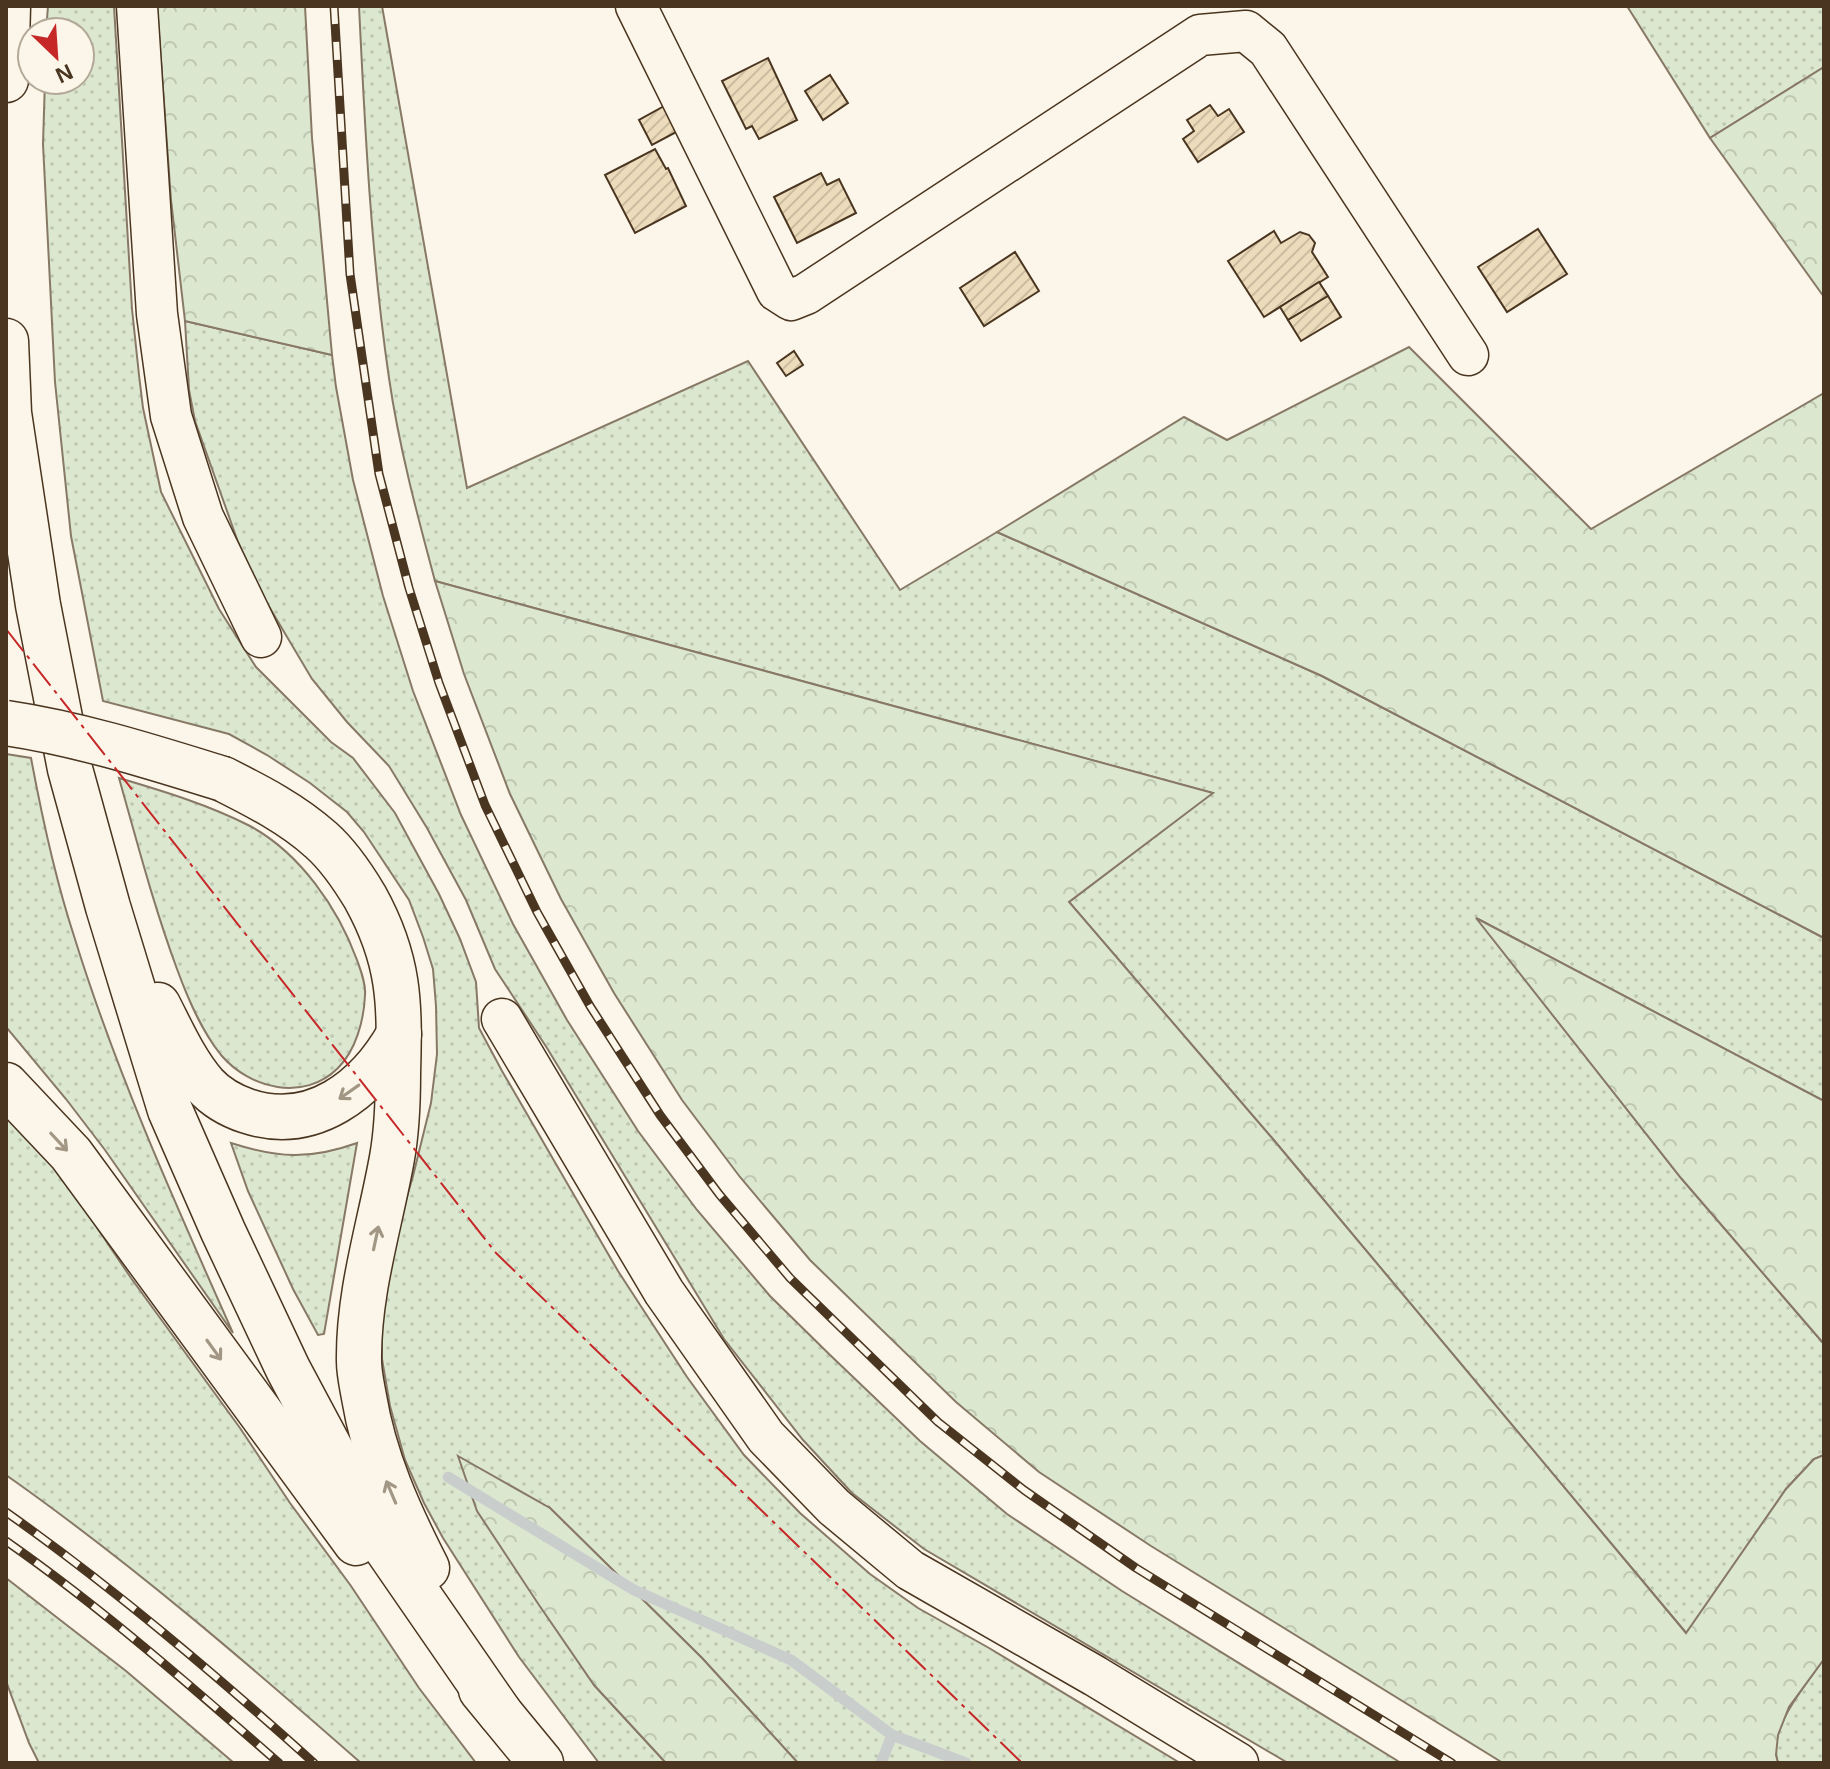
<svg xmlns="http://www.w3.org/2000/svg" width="1830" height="1769" font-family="Arial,sans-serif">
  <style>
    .grass { fill: url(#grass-dots); stroke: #887966; stroke-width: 2 }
    .forest { fill: url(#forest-crowns); stroke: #887966; stroke-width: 2 }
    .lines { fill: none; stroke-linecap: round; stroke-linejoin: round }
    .stream { stroke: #c9cecd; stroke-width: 11 }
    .building { fill: url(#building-hatch); stroke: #4a3520; stroke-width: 2 }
    .minor-casing { stroke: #4a3520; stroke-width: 43 }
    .major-casing { stroke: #4a3520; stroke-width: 47 }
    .minor { stroke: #fbf6e9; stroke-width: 40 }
    .major { stroke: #fbf6e9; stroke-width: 44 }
    .rail-casing { stroke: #4a3520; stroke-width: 9 }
    .rail { stroke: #fbf6e9; stroke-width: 6; stroke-dasharray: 18; stroke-linecap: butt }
    .major-bridge-casing { stroke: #4a3520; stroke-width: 47; stroke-linecap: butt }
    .major-bridge { stroke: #fbf6e9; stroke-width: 44 }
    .power { stroke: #c62828; stroke-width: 2; stroke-dasharray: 28 6 4 6; stroke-linecap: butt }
    .oneway { stroke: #a29684 }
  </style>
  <defs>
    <pattern id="grass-dots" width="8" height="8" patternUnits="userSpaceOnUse" patternTransform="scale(2)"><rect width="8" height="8" fill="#dce7d0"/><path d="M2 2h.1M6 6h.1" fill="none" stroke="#bec7b2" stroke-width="1.8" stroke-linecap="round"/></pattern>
    <pattern id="forest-crowns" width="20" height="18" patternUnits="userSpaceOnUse" patternTransform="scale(2)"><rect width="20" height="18" fill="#dce7d0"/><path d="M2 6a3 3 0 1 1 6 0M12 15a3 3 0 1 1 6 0" fill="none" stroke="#bec7b2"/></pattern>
    <pattern id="building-hatch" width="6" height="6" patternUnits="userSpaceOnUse" patternTransform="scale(2)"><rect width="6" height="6" fill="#ecdcbc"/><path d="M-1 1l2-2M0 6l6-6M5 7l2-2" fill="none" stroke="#ccbda1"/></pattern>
  </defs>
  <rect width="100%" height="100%" fill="#fbf6e9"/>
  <g class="grass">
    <polygon points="48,6 114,6 132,309 139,375 143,408 161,492 219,609 256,667 331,742 353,758 395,813 439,894 460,939 476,982 479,1028 502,1071 618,1271 687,1377 744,1455 800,1513 870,1574 918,1608 989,1648 1180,1763 798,1763 702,1658 550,1508 594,1685 666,1763 599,1763 519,1657 443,1538 424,1503 405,1460 390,1406 382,1359 382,1319 390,1255 413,1176 431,1103 437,1054 436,1006 433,969 423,937 409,900 364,832 347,812 310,783 267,755 229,734 103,701 71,536 55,382 43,144 45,80 80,80 80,32 46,32"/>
    <path d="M 359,6 L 382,6 L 467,488 L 748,361 L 900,590 L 997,532 L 1322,676 L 1824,938 L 1824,1101 L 1478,919 L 1681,1178 L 1824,1344 L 1824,1455 L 1814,1459 L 1786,1489 L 1687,1634 L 1272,1138 L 1069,902 L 1212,793 L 435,581 C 417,514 399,447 389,378 C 371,255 365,130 359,6 Z"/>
    <polygon points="1627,6 1824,6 1824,67 1710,138"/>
    <polygon points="185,321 332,355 336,387 353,480 383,596 413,691 461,815 513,924 567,1020 638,1131 697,1210 770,1296 829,1354 920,1441 1007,1514 1122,1591 1401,1763 1288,1763 924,1549 852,1493 803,1440 724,1339 547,1048 495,969 466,900 427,828 389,766 347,722 312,679 261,593 238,542 195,421 189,390"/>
    <path d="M 6,754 L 31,758 C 42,817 55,878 74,936 C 116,1072 175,1203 233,1333 L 105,1150 L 66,1099 L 6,1027 Z"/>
    <path d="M 119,778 C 163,791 209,805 250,826 C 300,853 338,908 357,960 C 361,971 366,984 365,995 C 364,1020 356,1050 338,1068 C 304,1102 250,1089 221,1055 C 201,1030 188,999 177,969 C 154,907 137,842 119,778 Z"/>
    <path d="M 6,1110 L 28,1133 L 77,1198 L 131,1278 L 240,1428 L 290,1503 L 351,1586 L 419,1688 L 476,1763 L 361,1763 C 246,1662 131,1563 6,1475 Z"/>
    <path d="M 231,1143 C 278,1158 310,1160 357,1143 L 324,1334 L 318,1335 L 293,1289 L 248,1191 Z"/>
    <polygon points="6,1578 126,1671 234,1763 39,1763 29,1743 6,1681"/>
    <path d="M 1824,1659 L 1824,1763 L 1778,1763 C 1766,1729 1806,1685 1824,1659 Z"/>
  </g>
  <g class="forest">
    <polygon points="157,6 305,6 312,138 332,355 185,321 171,200"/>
    <polygon points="1824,67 1824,297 1710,138"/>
    <polygon points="1409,347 1591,529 1824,393 1824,938 1322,676 997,532 1184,417 1227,440"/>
    <polygon points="435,581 1213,793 1069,902 1272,1138 1686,1633 1786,1489 1814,1459 1824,1455 1824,1659 1789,1707 1778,1735 1776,1755 1778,1763 1503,1763 1151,1546 1039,1472 956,1402 810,1260 740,1177 682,1100 614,993 561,899 510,794 464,674"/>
    <polygon points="1476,918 1824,1101 1824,1344 1681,1178"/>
    <polygon points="458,1456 550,1508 702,1658 798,1763 666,1763 594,1685 539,1605 477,1511"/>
  </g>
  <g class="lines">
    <g class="stream">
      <polyline points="448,1477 634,1590 791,1660 892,1735 966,1763"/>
      <polyline points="881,1763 892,1735"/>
    </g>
  </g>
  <g class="building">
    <polygon points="768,58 797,120 759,139 752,126 746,129 722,81"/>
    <polygon points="830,75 848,103 823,120 805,91"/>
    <polygon points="666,105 680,130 652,145 639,120"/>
    <polygon points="1210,105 1218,116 1229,109 1244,132 1198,162 1183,139 1194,131 1187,120"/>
    <polygon points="655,149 666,169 668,168 686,206 635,233 605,175"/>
    <polygon points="821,173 827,185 839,179 856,213 797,243 774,197"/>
    <polygon points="1538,229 1567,274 1507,312 1478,267"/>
    <polygon points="1274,231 1281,243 1300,232 1309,235 1315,243 1312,252 1328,277 1264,317 1228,261"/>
    <polygon points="1015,252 1039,291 984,326 960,288"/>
    <polygon points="1319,282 1328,296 1288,320 1280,307"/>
    <polygon points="1328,296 1341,317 1301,341 1288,320"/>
    <polygon points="794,351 803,365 786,376 777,363"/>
  </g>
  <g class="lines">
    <g class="minor-casing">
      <g id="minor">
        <polyline points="137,6 157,314 171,416 203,517 261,637"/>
        <polyline points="636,6 777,291 791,300 806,294 1200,35 1246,31 1268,49 1468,355"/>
        <polyline points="502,1019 664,1292 766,1437 834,1507 910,1570 1095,1676 1238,1763"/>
      </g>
    </g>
    <g class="major-casing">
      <g id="major">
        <polyline points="6,80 8,6"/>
        <polyline points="6,341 9,413 38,605 70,769 108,907 170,1110 223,1231 288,1369 375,1532 500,1713"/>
        <path d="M 223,779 C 257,796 292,814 321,840 C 338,855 353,877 365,897 C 400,960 400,1003 398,1073 C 398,1101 397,1130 392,1158 C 380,1225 358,1292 359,1361 C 359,1373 362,1386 364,1397 C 374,1458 399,1513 427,1568"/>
        <path d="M 158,1005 C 172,1032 185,1062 205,1085 C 216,1097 232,1106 247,1111 C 313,1133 368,1089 399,1034"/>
        <polyline points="6,1085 71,1154 356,1543"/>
        <polyline points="481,1690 541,1763"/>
      </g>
    </g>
    <use href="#minor" class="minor"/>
    <use href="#major" class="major"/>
    <g class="rail-casing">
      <g id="rail">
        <polyline points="334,6 350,274 379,474 409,588 439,683 485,805 537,912 590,1006 660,1115 719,1194 790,1278 938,1422 1024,1490 1136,1568 1452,1763"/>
        <path d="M 6,1512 C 114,1588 216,1675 314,1763"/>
        <path d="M 6,1541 C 102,1608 191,1686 279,1763"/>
      </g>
    </g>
    <use href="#rail" class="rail"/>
    <g class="major-bridge-casing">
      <path id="major-bridge" d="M 6,723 C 80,734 152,757 223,779"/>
    </g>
    <use href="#major-bridge" class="major-bridge"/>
    <polyline class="power" points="6,629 496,1253 1022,1763"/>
  </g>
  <defs><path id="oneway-shaft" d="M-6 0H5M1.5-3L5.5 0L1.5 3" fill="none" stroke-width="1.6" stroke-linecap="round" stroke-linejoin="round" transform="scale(2)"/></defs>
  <g class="oneway">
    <use href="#oneway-shaft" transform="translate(349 1092) rotate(145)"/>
    <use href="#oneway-shaft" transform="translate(59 1142) rotate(47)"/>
    <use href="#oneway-shaft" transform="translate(376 1238) rotate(-78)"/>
    <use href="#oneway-shaft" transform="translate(214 1350) rotate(54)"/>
    <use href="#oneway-shaft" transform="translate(391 1492) rotate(-113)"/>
  </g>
  <rect width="1830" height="1769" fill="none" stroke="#4a3520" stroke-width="16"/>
  <g transform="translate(56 56) rotate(155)"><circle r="38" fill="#fbf6e9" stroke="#b4a999" stroke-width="2"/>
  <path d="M0-6L14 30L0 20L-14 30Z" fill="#c62828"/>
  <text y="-12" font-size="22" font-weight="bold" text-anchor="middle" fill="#4a3520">N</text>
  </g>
</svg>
